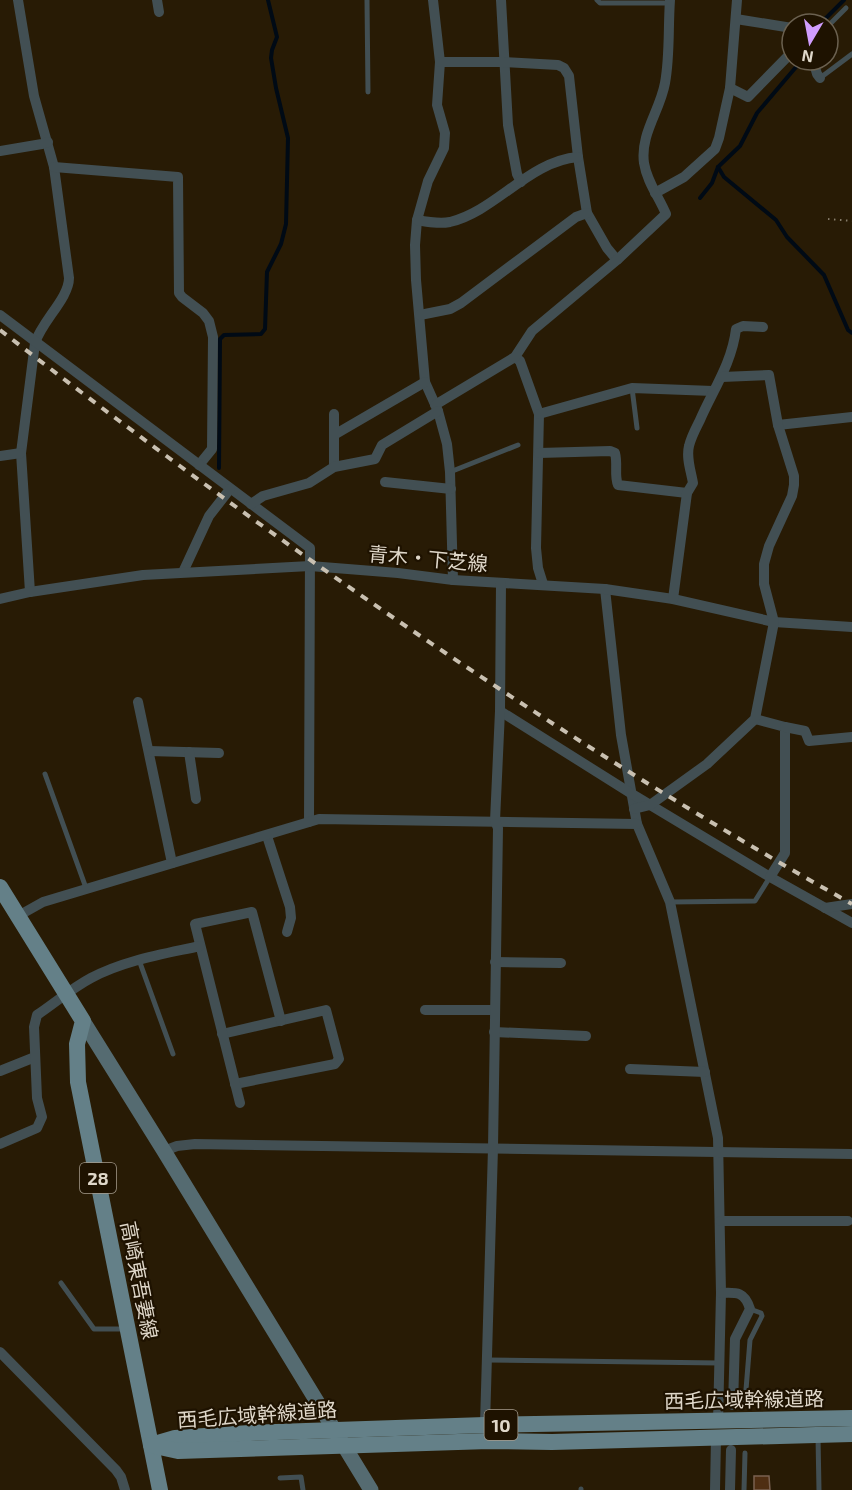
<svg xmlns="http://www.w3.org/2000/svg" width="852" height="1490" font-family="'Exo 2','Noto Sans JP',sans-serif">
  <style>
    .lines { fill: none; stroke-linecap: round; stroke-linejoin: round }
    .stream { stroke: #000a15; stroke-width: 4 }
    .building { fill: #4f2e12; stroke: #7a6150; stroke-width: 1.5 }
    .path { stroke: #867c6a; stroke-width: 2; stroke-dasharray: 1.5 4.5; stroke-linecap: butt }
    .lane { stroke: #424f53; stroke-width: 5 }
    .street { stroke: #424f53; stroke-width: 10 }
    .secondary { stroke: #556b71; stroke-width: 15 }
    .primary { stroke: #648088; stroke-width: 16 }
    .rail { stroke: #c9c0b1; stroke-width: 4; stroke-dasharray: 8 8; stroke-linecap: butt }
    .labels { text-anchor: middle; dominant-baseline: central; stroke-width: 4.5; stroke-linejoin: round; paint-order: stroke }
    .shield { fill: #1e1200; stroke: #a59c8d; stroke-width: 1.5 }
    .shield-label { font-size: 18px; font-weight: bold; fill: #dfd7c9 }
    .street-label { font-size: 20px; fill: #dfd7c9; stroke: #1e1200 }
  </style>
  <rect width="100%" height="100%" fill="#281b05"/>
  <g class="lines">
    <g class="stream">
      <polyline points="820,24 844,0"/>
      <polyline points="718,167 724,177 776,220 787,237 824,275 848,330 852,333"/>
      <polyline points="700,198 712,183 718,167 740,146 757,113 802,60"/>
      <polyline points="219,468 220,339 224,335 261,334 265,329 267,272 281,244 286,224 288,138 276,88 271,58 272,50 277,37 268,0"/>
    </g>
  </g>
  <polygon class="building" points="754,1476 769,1476 770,1490 754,1490"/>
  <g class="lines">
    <polyline class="path" points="828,219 852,221"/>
    <g class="lane">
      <polyline points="367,0 368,92"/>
      <polyline points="597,0 600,3 670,3"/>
      <polyline points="828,26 846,8"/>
      <polyline points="820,78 852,54"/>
      <polyline points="632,388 637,428"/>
      <polyline points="450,472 518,445"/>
      <polyline points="45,774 86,888"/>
      <polyline points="670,902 755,901 770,877"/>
      <polyline points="139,960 173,1054"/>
      <polyline points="61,1283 94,1329 125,1329"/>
      <polyline points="488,1360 719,1363"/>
      <polyline points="745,1402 750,1340 762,1316 761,1313 750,1309"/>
      <polyline points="818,1437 819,1490"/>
      <polyline points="280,1478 301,1477 303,1490"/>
      <polyline points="581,1489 581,1490"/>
      <polyline points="744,1490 745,1453"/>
    </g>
    <g class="street">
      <path d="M 18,0 L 34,96 L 54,167 L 69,278 C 69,298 42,321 35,343 L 21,453 L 30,592"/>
      <polyline points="157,0 159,12"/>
      <polyline points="433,0 440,62 437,105 445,133 444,148 428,181 417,220 415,245 416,280 425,382 438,411 447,444 450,472 453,580"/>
      <polyline points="501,0 508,125 517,174 521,182"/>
      <polyline points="736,19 792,28"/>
      <polyline points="813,60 817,74 820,78"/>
      <polyline points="440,62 503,62 558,65 564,68 569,76 578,157 587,213 607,248 617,260"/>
      <polyline points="730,88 748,97 792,52"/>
      <polyline points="0,151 42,144 48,142"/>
      <polyline points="54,167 178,177 179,293 182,297 203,313 209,321 213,337 212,449 199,465"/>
      <polyline points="655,193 684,177 715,149 719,138 730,88 737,0"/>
      <path d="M 417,220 C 428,222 439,224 450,222 C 496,211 529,161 578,157"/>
      <polyline points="0,315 310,548 309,822"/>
      <polyline points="420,315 450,309 461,303 576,217 587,213"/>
      <polyline points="515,357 520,361 539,414 536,548 538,568 543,584"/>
      <path d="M 435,405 L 515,357 L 532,331 L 617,260 L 666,214 C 659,197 647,182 644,163 C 640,134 660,111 665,83 C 670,56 668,28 670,0"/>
      <polyline points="539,414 632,388 713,391"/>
      <polyline points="778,425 852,417"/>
      <polyline points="334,435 425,382"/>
      <path d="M 539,453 L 610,451 L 615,453 C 618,464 614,476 618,485 L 687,493"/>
      <polyline points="0,456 21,453"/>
      <polyline points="334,467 334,414"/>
      <polyline points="385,482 451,489"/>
      <polyline points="251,504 263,496 309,483 334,467 375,459 382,445 438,411"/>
      <polyline points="183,572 209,516 230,489"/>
      <polyline points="605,589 621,735 637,824 670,902 718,1138 721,1293 718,1421"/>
      <polyline points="0,599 30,592 143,575 310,566 398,573 453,580 605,589 673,599 774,622 852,627"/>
      <path d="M 673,599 L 687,493 L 693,483 C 691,471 686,458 689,446 C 691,437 696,428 700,420 C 713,390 732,363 736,329 L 743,326 L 763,327"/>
      <polyline points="138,702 172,863"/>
      <polyline points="500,711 632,794 770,877 852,923"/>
      <polyline points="755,719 785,727 785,853 770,877"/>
      <polyline points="785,727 805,731 809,741 852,737"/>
      <polyline points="149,751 219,753"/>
      <polyline points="189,752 196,799"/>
      <polyline points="634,809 650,805 707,764 755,719 774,622 764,584 764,564 769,546 792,496 794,485 794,476 778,425 769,375 722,377"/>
      <polyline points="267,836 290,907 291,918 287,932"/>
      <polyline points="825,908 852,904"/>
      <polyline points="18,916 43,902 319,819 637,824"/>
      <polyline points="495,962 561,963"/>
      <polyline points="425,1010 495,1010"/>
      <polyline points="494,1032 586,1036"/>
      <polyline points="222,1034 326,1010 339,1059 335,1064 235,1084"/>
      <polyline points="630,1069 705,1072"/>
      <polyline points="0,1071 35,1057"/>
      <polyline points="240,1103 195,924 252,912 281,1021"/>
      <path d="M 0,1144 L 37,1128 L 42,1117 L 37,1098 L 34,1027 L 37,1015 C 55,1003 72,988 91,978 C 125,960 164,954 200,946"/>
      <polyline points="164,1151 177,1146 195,1144 852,1154"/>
      <polyline points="720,1221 848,1221"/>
      <path d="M 721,1293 C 737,1292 745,1292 750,1309 L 735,1339 L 733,1405"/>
      <polyline points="0,1352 116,1470 121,1477 125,1490"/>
      <polyline points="485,1425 493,1148 498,828 495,821 500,711 501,583"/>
      <polyline points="715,1490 716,1438"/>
      <polyline points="730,1490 731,1450"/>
    </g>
    <polyline class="secondary" points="83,1021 164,1151 371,1490"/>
    <g class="primary">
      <polyline points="0,887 83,1021 77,1044 78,1082 160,1490"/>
      <polyline points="151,1445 175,1438 250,1433 485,1425 852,1418"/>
      <polyline points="155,1446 178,1451 489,1441 552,1442 852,1434"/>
    </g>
    <path class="rail" d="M 0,330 C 271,540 553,736 852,904"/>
  </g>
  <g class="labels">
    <g class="shield">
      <rect x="80" y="1163" width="36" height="30" rx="4.5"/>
      <rect x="484.5" y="1410" width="33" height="30" rx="4.5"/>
    </g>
    <g class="shield-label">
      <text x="98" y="1178">28</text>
      <text x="501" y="1425">10</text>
    </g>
    <g class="street-label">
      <text transform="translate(428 558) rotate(5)">青木・下芝線</text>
      <text transform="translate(140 1280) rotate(79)">高崎東吾妻線</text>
      <text transform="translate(744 1399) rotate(-1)">西毛広域幹線道路</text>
      <text transform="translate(257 1414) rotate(-4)">西毛広域幹線道路</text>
    </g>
  </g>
  <g transform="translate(810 42) rotate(190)"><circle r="28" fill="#1e1200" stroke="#6b6150" stroke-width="1.5"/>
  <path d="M0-4.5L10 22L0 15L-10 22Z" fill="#d09dfe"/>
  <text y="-9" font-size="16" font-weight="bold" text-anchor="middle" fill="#dfd7c9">N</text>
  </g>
</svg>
